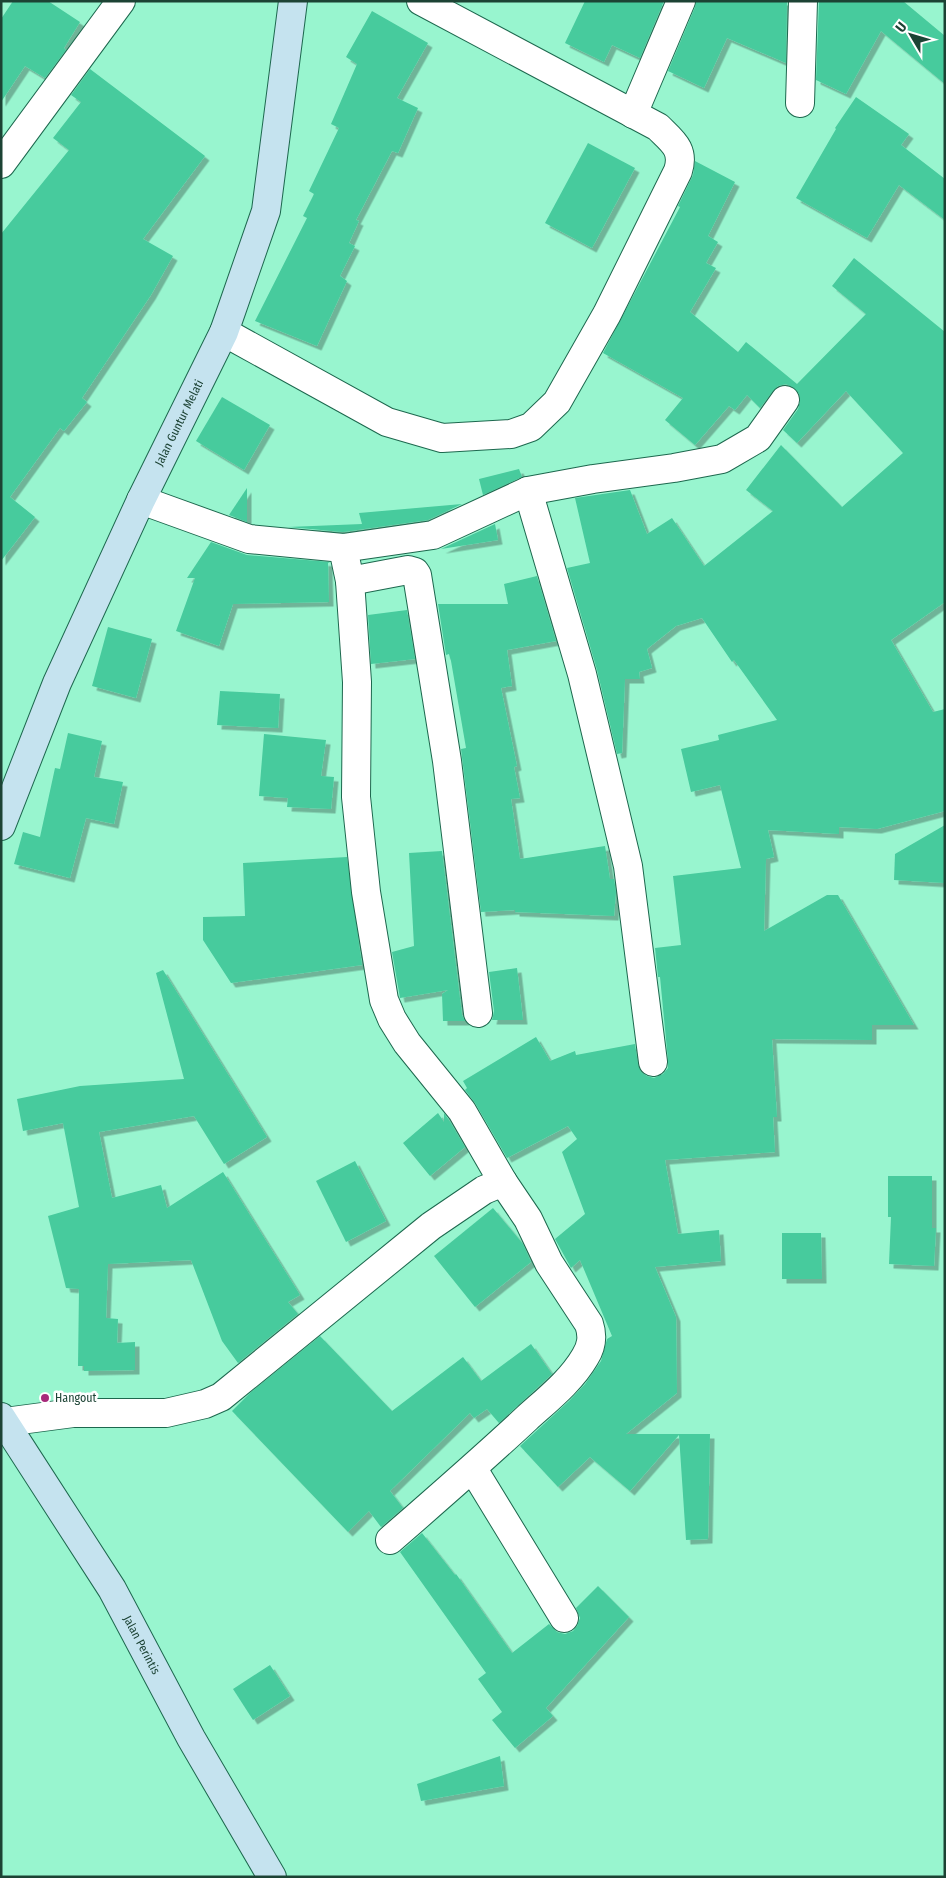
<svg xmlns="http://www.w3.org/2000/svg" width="946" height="1878" font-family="'Fira Sans Condensed',sans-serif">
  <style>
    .building { fill: #47cb9d; filter: url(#shadow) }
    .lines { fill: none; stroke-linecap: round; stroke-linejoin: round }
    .street-casing { stroke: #1d684e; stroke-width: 30 }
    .secondary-casing { stroke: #1d684e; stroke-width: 30 }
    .street { stroke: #fff; stroke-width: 28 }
    .secondary { stroke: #c5e3ef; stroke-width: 28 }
    .poi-dot { fill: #a7297a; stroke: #fff; stroke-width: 2 }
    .labels { text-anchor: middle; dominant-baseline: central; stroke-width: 5; stroke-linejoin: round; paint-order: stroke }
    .street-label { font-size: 12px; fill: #1c4334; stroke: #fff }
    .poi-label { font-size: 12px; fill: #1c4334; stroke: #fff; text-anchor: start }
  </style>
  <defs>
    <filter id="shadow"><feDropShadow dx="4.5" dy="4.5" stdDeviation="0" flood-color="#0004"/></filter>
  </defs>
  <rect width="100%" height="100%" fill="#98f5cf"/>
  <g class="building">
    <polygon points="13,1 48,1 80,22 64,48 66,50 45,78 25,66 1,102 1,19"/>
    <polygon points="585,1 664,1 640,58 612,45 604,62 565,43"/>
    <polygon points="696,1 787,1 786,63 727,38 704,88 668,71 695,7"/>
    <polygon points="819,1 903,1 945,36 945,84 881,31 846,94 816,80"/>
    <polygon points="372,11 428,43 397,98 418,108 398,153 392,151 356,220 359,221 349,243 355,246 340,276 347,281 317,346 255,321 307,218 303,216 314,194 309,191 339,128 331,124 357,64 346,57"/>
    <polygon points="90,69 205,156 143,239 173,256 151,295 82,398 87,402 64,431 60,428 10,497 35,517 1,561 1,234 69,150 53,138 81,102 71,95"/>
    <polygon points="856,97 909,134 901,145 945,179 945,220 899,185 867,238 796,198 836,129 835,128"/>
    <polygon points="588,143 635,168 592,248 545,223"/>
    <polygon points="695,161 735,182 708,236 718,242 706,263 716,268 690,312 738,352 746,342 797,384 866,314 832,286 854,258 945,332 945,602 891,640 933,712 945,709 945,811 877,829 839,827 839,834 768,830 774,857 766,859 764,931 827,895 838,895 914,1025 872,1025 872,1040 772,1039 777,1117 773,1117 775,1152 665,1160 678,1234 719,1230 721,1261 655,1267 676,1317 677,1393 626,1434 710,1434 708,1539 686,1540 679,1435 630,1491 590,1457 558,1487 520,1446 569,1401 585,1384 601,1361 607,1339 612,1336 580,1260 571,1268 555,1239 585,1214 562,1152 577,1139 568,1126 507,1158 475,1103 465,1090 467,1088 463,1081 536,1037 550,1061 575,1051 576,1055 635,1044 638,1064 641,1072 647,1076 654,1078 663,1074 668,1068 668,1060 660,977 658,977 655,948 681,945 673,876 741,868 720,785 691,792 681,749 719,740 718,735 777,720 734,660 732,662 702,618 676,626 647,649 652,668 639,672 640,679 625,679 622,753 617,754 597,670 567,568 590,563 575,498 630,490 647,534 672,518 704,566 773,511 746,490 781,445 842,507 903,453 846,391 797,443 783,430 798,409 800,402 799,394 794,388 786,384 778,386 773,391 760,408 747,395 735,410 729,406 695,445 665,420 683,398 603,353 680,207 678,206 693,175"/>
    <polygon points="222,397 270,425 244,470 196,441"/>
    <polygon points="519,469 522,477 483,495 479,479"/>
    <polygon points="247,488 247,522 229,515"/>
    <polygon points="462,504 428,520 343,532 288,527 362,524 359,513"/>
    <polygon points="495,524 498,540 441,549"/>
    <polygon points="211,542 247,555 330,562 328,563 329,602 233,604 219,646 176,631 195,578 187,578"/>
    <polygon points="537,576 556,641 507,650 512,686 501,688 517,766 514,767 520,798 511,799 520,859 605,846 610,879 614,879 616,892 614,916 515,912 515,910 481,912 461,749 466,748 451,661 449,654 446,655 438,604 508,604 504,584"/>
    <polygon points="407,610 415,659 371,664 368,615"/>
    <polygon points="108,627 152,639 136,698 92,686"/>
    <polygon points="220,691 280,694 278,728 217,725"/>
    <polygon points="68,733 102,741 94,777 123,782 114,824 86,818 70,878 14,864 23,832 40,837 55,768 60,769"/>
    <polygon points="264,734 326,740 321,776 334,777 331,809 287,807 288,798 259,796"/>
    <polygon points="945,825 945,883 894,880 895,854"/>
    <polygon points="442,851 462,1015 465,1021 443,1021 442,994 448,990 400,998 392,952 414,946 409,853"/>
    <polygon points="347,857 362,965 231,983 203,940 203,917 245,916 243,863"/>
    <polygon points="517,968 523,1020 492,1020 494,1011 489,972"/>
    <polygon points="163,970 267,1137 224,1164 194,1116 99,1132 112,1198 161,1185 167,1208 223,1172 300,1295 288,1302 298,1314 238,1363 222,1341 191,1260 108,1264 106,1318 118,1319 117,1343 135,1342 135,1370 84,1371 84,1366 78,1366 79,1289 66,1288 48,1216 79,1207 63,1123 23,1131 17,1099 80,1086 184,1079 156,973"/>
    <polygon points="438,1113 444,1122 444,1113 449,1120 465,1147 430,1176 403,1143"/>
    <polygon points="355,1161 386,1221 346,1242 316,1181"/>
    <polygon points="888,1176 932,1176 932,1228 936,1228 934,1266 889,1264 891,1217 888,1217"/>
    <polygon points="493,1208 523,1244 531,1262 475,1307 434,1256"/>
    <polygon points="782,1233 821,1233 822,1279 782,1279"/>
    <polygon points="320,1336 392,1411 463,1357 481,1381 531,1344 552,1374 499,1423 487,1409 474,1418 470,1413 390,1491 403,1508 381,1527 369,1511 348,1532 232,1411 251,1392"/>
    <polygon points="422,1533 455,1575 456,1574 512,1653 549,1624 557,1632 565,1634 573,1631 577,1626 580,1618 576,1608 598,1586 629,1617 546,1708 553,1716 515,1748 492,1720 502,1712 478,1679 486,1673 400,1552"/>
    <polygon points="270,1665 290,1696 253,1720 233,1689"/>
    <polygon points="500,1756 504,1786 421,1801 417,1784"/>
  </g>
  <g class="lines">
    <g class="street-casing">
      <g id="street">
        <polyline points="800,103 803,1"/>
        <polyline points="633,114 681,1"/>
        <polyline points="1,164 121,1"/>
        <path d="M 224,332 L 387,422 L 442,438 L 511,434 L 531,427 L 557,402 L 607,314 L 678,171 C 685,149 672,141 658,127 L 421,1"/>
        <polyline points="528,491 582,674 628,866 653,1062"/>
        <polyline points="141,500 249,539 343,548 433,535 528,491 593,479 674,468 722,459 758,438 785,400"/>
        <path d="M 343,548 L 350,581 L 357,682 L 356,797 L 366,892 L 384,1000 L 392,1019 L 407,1043 L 462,1111 L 503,1182 L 528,1219 L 549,1263 L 589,1324 C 593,1336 592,1346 585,1357 C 571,1381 548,1399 527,1418 C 482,1460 436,1500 390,1540"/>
        <polyline points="350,581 408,570 415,572 417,575 447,761 478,1013"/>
        <polyline points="5,1422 73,1413 166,1413 205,1404 221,1397 431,1226 484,1190 503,1182"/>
        <polyline points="473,1469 564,1618"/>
      </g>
    </g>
    <g class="secondary-casing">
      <g id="secondary">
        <path id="s1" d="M 1,826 L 57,683 L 141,500 L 224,332 L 266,211 L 293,1"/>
        <path id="s2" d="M 1,1417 L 112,1589 L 191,1738 L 272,1877"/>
      </g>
    </g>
    <use href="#street" class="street"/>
    <use href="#secondary" class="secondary"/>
  </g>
  <circle class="poi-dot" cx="45" cy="1398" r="5"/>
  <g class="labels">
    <g class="street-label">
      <text stroke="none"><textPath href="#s1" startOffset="441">Jalan Guntur Melati</textPath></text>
      <text stroke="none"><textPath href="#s2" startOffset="268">Jalan Perintis</textPath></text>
    </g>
    <g class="poi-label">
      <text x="55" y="1398">Hangout</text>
    </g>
  </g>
  <rect width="946" height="1878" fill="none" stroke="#1c4334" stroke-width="5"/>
  <g transform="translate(911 35) rotate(308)" stroke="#ffffff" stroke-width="4" paint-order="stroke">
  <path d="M0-4L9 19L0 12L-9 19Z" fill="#1c4334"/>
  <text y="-8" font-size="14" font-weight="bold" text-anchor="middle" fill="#1c4334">U</text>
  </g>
</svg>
